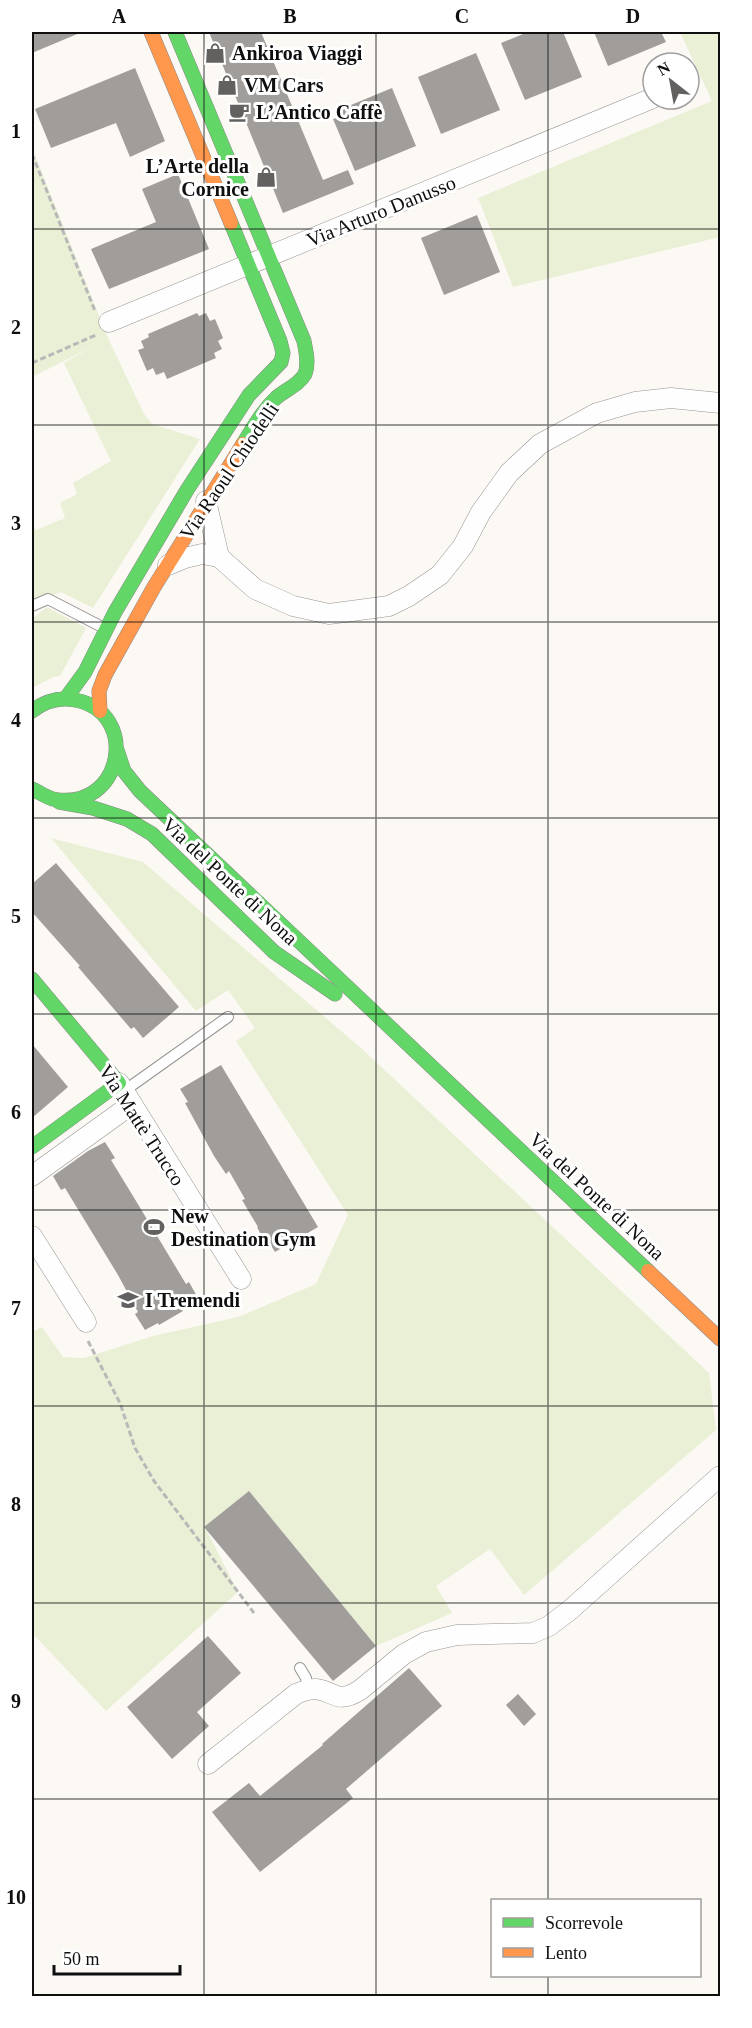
<svg xmlns="http://www.w3.org/2000/svg" width="752" height="2028" font-family="'Times New Roman',serif">
  <style>
    .green { fill: #e9f0d5 }
    .building { fill: #a09d9a }
    .lines { fill: none; stroke-linecap: round; stroke-linejoin: round }
    .lane-casing { stroke: #969493; stroke-width: 12 }
    .street-casing { stroke: #969493; stroke-width: 21 }
    .fast-casing { stroke: #8c8b89; stroke-width: 15 }
    .slow-casing { stroke: #8c8b89; stroke-width: 15 }
    .path { stroke: #b9b8b8; stroke-width: 3; stroke-dasharray: 6 3; stroke-linecap: butt }
    .lane { stroke: #fffefe; stroke-width: 10 }
    .street { stroke: #fffefe; stroke-width: 20 }
    .fast { stroke: #63d668; stroke-width: 14 }
    .slow { stroke: #ff974d; stroke-width: 14 }
    .grid { fill: none; stroke: #0f0f0f; stroke-width: 1.5; stroke-opacity: 0.55 }
    .labels { text-anchor: middle; dominant-baseline: central; stroke-width: 6; stroke-linejoin: round; paint-order: stroke }
    .poi-label { font-size: 20px; font-weight: bold; fill: #0f0f0f; stroke: #fff; text-anchor: start }
    .street-label { font-size: 20px; fill: #0f0f0f; stroke: #fff }
    .neatline { fill: none; stroke: #0f0f0f; stroke-width: 2 }
    .grid-label { font-size: 20px; text-anchor: middle; font-weight: bold; fill: #0f0f0f }
  </style>
  <rect width="100%" height="100%" fill="#fcf9f5"/>
  <g class="green">
    <polygon points="680,32 720,32 720,237 513,287 478,198 712,101"/>
    <polygon points="32,148 108,338 144,414 152,424 200,439 93,608 61,592 32,603 32,521 36,530 65,518 60,503 77,494 73,483 111,461 64,363 90,348 32,377"/>
    <polygon points="47,607 86,628 60,676 53,677 32,688 32,619"/>
    <polygon points="51,838 143,862 361,1048 709,1373 716,1430 524,1595 490,1549 436,1586 452,1613 376,1646 249,1491 205,1527 238,1592 106,1711 32,1633 32,1332 42,1327 63,1357 84,1358 153,1336 238,1317 316,1284 348,1215 236,1041 255,1028 228,990 196,1011"/>
  </g>
  <g class="building">
    <polygon points="32,32 82,32 32,53"/>
    <polygon points="209,32 261,32 323,180 348,170 354,184 283,213"/>
    <polygon points="528,32 563,32 582,77 525,100 501,43"/>
    <polygon points="594,32 661,32 666,42 608,66"/>
    <polygon points="476,53 500,110 441,134 418,77"/>
    <polygon points="135,68 165,141 130,157 116,123 51,148 35,109"/>
    <polygon points="392,88 416,146 355,171 333,119 337,118 334,112"/>
    <polygon points="178,174 209,249 109,289 91,249 156,222 142,189"/>
    <polygon points="477,215 500,272 444,295 421,238"/>
    <polygon points="197,313 199,316 206,313 210,321 215,319 223,338 218,341 222,349 214,353 216,358 167,379 164,372 156,375 153,368 147,371 138,350 144,348 141,341 149,337 148,334"/>
    <polygon points="56,863 179,1007 143,1038 134,1027 131,1029 78,967 80,966 32,912 32,884"/>
    <polygon points="32,1044 68,1087 32,1118"/>
    <polygon points="221,1065 318,1227 275,1252 267,1239 264,1241 257,1227 258,1227 242,1200 245,1199 229,1171 226,1174 214,1156 185,1103 188,1102 180,1089"/>
    <polygon points="105,1142 115,1158 111,1160 133,1196 186,1284 189,1282 198,1298 181,1309 183,1311 159,1325 158,1323 145,1330 135,1314 138,1312 118,1275 65,1188 61,1190 53,1176 88,1151"/>
    <polygon points="249,1491 376,1646 333,1681 204,1527"/>
    <polygon points="208,1636 241,1673 197,1712 209,1726 172,1759 127,1707"/>
    <polygon points="409,1668 442,1706 346,1789 353,1798 260,1872 212,1812 249,1783 260,1796 323,1745 322,1744"/>
    <polygon points="518,1694 536,1714 524,1726 506,1705"/>
  </g>
  <g class="lines">
    <g class="lane-casing">
      <g id="lane">
        <polyline points="32,606 48,599 106,629"/>
        <polyline points="124,1091 228,1017"/>
        <polyline points="300,1668 306,1678 308,1690"/>
      </g>
    </g>
    <g class="street-casing">
      <g id="street">
        <polyline points="109,322 653,98"/>
        <polyline points="206,501 219,557"/>
        <polyline points="168,565 185,558 202,554 219,557 255,589 293,606 329,614 389,606 409,596 440,575 463,546 481,512 509,473 540,444 597,413 635,402 671,398 720,403"/>
        <polyline points="119,1083 241,1279"/>
        <polyline points="32,1176 132,1104"/>
        <polyline points="32,1236 86,1322"/>
        <path d="M 208,1764 L 296,1694 C 303,1691 309,1689 316,1689 C 335,1691 336,1705 360,1690 L 404,1654 L 426,1642 L 457,1635 L 533,1633 L 549,1626 L 570,1610 L 720,1476"/>
      </g>
    </g>
    <g class="fast-casing">
      <g id="fast">
        <path d="M 175,32 L 304,341 C 306,351 309,364 305,374 C 299,385 285,390 276,398 C 262,411 253,428 243,444"/>
        <polyline points="66,698 85,672 115,612 187,490 249,395 281,362 283,353 280,341 231,223"/>
        <path d="M 32,711 C 45,701 59,697 75,700 C 141,712 123,813 53,799 C 46,797 39,792 32,789"/>
        <polyline points="117,750 124,771 140,791 648,1271"/>
        <polyline points="59,802 93,808 127,819 152,834 274,952 335,994"/>
        <polyline points="32,979 119,1083 32,1147"/>
      </g>
    </g>
    <g class="slow-casing">
      <g id="slow">
        <polyline points="151,32 231,223"/>
        <polyline points="100,711 99,691 105,675 154,587 243,444"/>
        <polyline points="648,1271 720,1339"/>
      </g>
    </g>
    <g class="path">
      <polyline points="32,154 95,311"/>
      <polyline points="32,363 96,335"/>
      <polyline points="88,1341 120,1403 135,1448 154,1481 254,1613"/>
    </g>
    <use href="#lane" class="lane"/>
    <use href="#street" class="street"/>
    <use href="#fast" class="fast"/>
    <use href="#slow" class="slow"/>
  </g>
  <path class="grid" d="M 204,32 L 204,1996M 376,32 L 376,1996M 548,32 L 548,1900M 32,229 L 720,229M 32,425 L 720,425M 32,622 L 720,622M 32,818 L 720,818M 32,1014 L 720,1014M 32,1210 L 720,1210M 32,1406 L 720,1406M 32,1603 L 720,1603M 32,1799 L 720,1799M 548,1976 L 548,1996"/>
  <defs>
    <g id="shop-bare" transform="scale(1.62)"><path d="M-5-2.5h2.3a2.7 3.5 0 0 1 5.4 0H5L5.5 6h-11ZM-1.5-2.5h3a1.5 2.3 0 0 0-3 0Z" fill="#626160" stroke="#fff" stroke-width="2.5" paint-order="stroke"/></g>
    <g id="cafe-bare" transform="scale(1.62)"><path d="M-5.5-4.5H6V0H3Q3 3.5 0 3.5H-2.5Q-5.5 3.5-5.5 0ZM3-3.2v2h1.7v-2ZM-6 4.5H4V6H-6Z" fill="#626160" stroke="#fff" stroke-width="2.5" paint-order="stroke"/></g>
    <g id="stadium-bare" transform="scale(1.62)"><path d="M0-5a6.5 5 0 1 0 0 10a6.5 5 0 1 0 0-10ZM-3.5-1.8h7v3.6h-7Z" fill="#626160" stroke="#fff" stroke-width="2.5" paint-order="stroke"/></g>
    <g id="school-bare" transform="scale(1.62)"><path d="M0-5L7-2L0 1L-7-2ZM-4 1L0 2.5L4 1V4Q0 6-4 4Z" fill="#626160" stroke="#fff" stroke-width="2.5" paint-order="stroke"/></g>
  </defs>
  <g fill-rule="evenodd">
    <use href="#shop-bare" x="215" y="53"/>
    <use href="#shop-bare" x="227" y="85"/>
    <use href="#cafe-bare" x="239" y="112"/>
    <use href="#shop-bare" x="266" y="177"/>
    <use href="#stadium-bare" x="154" y="1227"/>
    <use href="#school-bare" x="128" y="1300"/>
  </g>
  <g class="labels">
    <g class="poi-label">
      <text x="232" y="53">Ankiroa Viaggi</text>
      <text x="244" y="85">VM Cars</text>
      <text x="256" y="112">L’Antico Caffè</text>
      <text x="249" y="166" text-anchor="end">L’Arte della<tspan x="249" dy="23">Cornice</tspan></text>
      <text x="171" y="1216">New<tspan x="171" dy="23">Destination Gym</tspan></text>
      <text x="145" y="1300">I Tremendi</text>
    </g>
    <g class="street-label">
      <text transform="translate(381 211) rotate(-22)">Via Arturo Danusso</text>
      <text transform="translate(229 471) rotate(-56)">Via Raoul Chiodelli</text>
      <text transform="translate(230 881) rotate(43)">Via del Ponte di Nona</text>
      <text transform="translate(142 1125) rotate(57)">Via Mattè Trucco</text>
      <text transform="translate(597 1196) rotate(43)">Via del Ponte di Nona</text>
    </g>
  </g>
  <rect width="752" height="2028" fill="none" stroke="#ffffff" stroke-width="66"/>
  <rect x="491" y="1899" width="210" height="78" fill="#ffffff" stroke="#9f9f9f" stroke-width="1.5"/>
  <rect x="503" y="1918" width="30" height="9" fill="#63d668" stroke="#9f9f9f" stroke-width="1.5"/>
  <text x="545" y="1929" font-size="18" fill="#0f0f0f">Scorrevole</text>
  <rect x="503" y="1948" width="30" height="9" fill="#ff974d" stroke="#9f9f9f" stroke-width="1.5"/>
  <text x="545" y="1959" font-size="18" fill="#0f0f0f">Lento</text>
  <g transform="translate(671 81) rotate(329)"><circle r="28" fill="#ffffff" stroke="#9f9f9f" stroke-width="1.5"/>
  <path d="M0-4.5L10 22L0 15L-10 22Z" fill="#626160"/>
  <text y="-9" font-size="16" font-weight="bold" text-anchor="middle" fill="#0f0f0f">N</text>
  </g>
  <path d="M54 1965v9h126v-9" fill="none" stroke="#0f0f0f" stroke-width="3"/>
  <text x="63" y="1965" font-size="18" fill="#0f0f0f" stroke="#ffffff" stroke-width="4.5" paint-order="stroke">50 m</text>
  <rect x="33" y="33" width="686" height="1962" class="neatline"/>
  <g class="grid-label">
    <text x="119" y="23">A</text>
    <text x="290" y="23">B</text>
    <text x="462" y="23">C</text>
    <text x="633" y="23">D</text>
    <text x="16" y="138">1</text>
    <text x="16" y="334">2</text>
    <text x="16" y="530">3</text>
    <text x="16" y="727">4</text>
    <text x="16" y="923">5</text>
    <text x="16" y="1119">6</text>
    <text x="16" y="1315">7</text>
    <text x="16" y="1511">8</text>
    <text x="16" y="1708">9</text>
    <text x="16" y="1904">10</text>
  </g>
</svg>
